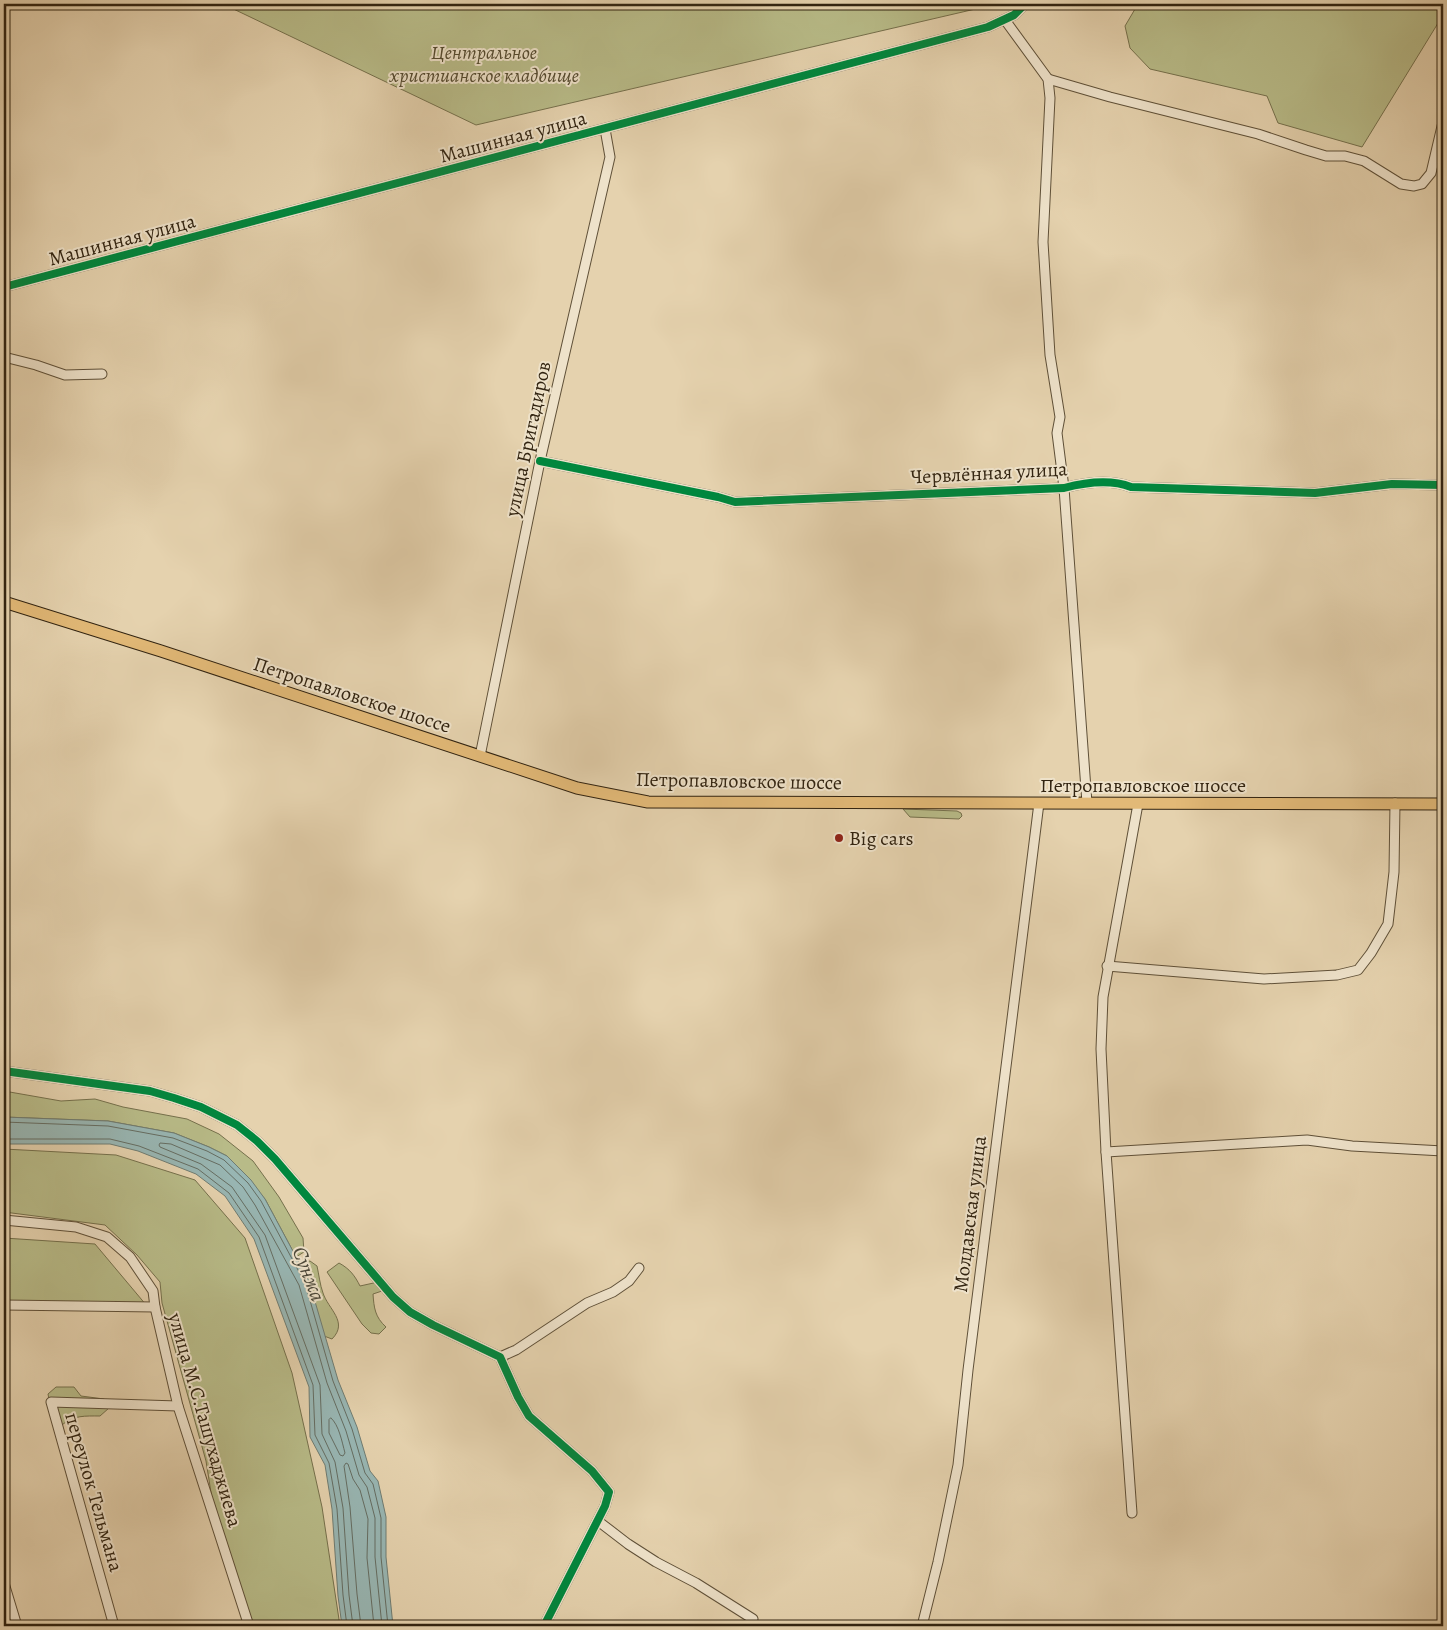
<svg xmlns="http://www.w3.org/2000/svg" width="1447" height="1630" font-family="Alegreya,serif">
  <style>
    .green { fill: #b8bb88; stroke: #75704c }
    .water { fill: #98b6b3; stroke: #6f7c72 }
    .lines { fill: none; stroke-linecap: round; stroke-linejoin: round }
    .shore { stroke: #656d62; stroke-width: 1 }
    .minor-casing { stroke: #5f5038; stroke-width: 11 }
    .major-casing { stroke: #322411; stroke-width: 13 }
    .minor { stroke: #eee2ca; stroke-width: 9 }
    .major { stroke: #e2b977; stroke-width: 11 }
    .cycleway-casing { stroke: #eee2ca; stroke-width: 11 }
    .cycleway { stroke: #00873e; stroke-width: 8 }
    .poi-dot { fill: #8f2418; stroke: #eee2ca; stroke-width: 2 }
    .labels { text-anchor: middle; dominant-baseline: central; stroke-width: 4; stroke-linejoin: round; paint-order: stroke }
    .park-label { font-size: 20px; font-style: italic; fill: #544a2f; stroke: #eee2ca }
    .street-label { font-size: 20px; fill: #322411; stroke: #eee2ca }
    .poi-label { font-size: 20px; fill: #322411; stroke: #eee2ca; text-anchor: start }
    .water-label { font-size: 21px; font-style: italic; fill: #4c483a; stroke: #eee2ca }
  </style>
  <rect width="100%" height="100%" fill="#e5d2ae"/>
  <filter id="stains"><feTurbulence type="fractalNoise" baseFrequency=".004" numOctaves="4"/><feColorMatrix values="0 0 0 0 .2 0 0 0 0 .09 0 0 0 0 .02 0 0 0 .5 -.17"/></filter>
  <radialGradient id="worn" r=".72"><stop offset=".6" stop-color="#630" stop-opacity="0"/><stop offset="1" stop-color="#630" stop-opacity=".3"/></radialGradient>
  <g class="green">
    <polygon points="223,4 987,4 984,7 476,125"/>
    <polygon points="1138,4 1443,4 1443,15 1362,147 1278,123 1267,96 1150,69 1130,48 1125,26"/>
    <polygon points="903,809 957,811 961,813 962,816 959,819 910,817"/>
    <polygon points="4,1091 61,1101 95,1099 123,1107 187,1119 219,1134 253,1161 279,1197 303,1238 304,1252 296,1257 265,1199 227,1156 209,1147 174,1133 108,1121 4,1117"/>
    <polygon points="4,1149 116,1155 195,1180 245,1238 292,1373 322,1507 340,1626 253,1626 216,1524 206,1461 162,1303 160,1282 137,1255 105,1225 4,1212"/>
    <polygon points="4,1238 95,1244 147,1306 4,1303"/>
    <path d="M 310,1261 L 317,1266 C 319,1275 320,1285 323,1293 C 328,1309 349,1322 332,1339 L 324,1336 L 302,1273 L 304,1262 Z"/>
    <path d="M 339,1263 C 350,1269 355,1276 360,1286 L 378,1282 L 382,1291 L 373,1294 C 374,1308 375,1317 386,1327 L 379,1334 L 371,1333 L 362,1324 L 327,1272 Z"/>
    <path d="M 56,1387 L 74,1387 L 81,1396 L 104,1399 L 109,1408 L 100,1416 C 86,1416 73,1415 62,1425 L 53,1422 L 48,1394 Z"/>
  </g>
  <polygon class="water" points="4,1117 108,1121 174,1133 209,1147 227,1156 251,1180 265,1199 309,1281 338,1380 357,1427 370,1471 378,1481 386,1517 386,1557 393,1626 342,1626 338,1596 332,1509 325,1465 310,1437 309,1387 254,1239 225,1196 196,1174 138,1151 110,1144 4,1144"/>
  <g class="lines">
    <g class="shore">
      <polyline points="4,1122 108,1126 173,1138 207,1151 224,1160 248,1183 261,1201 305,1283 333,1381 352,1429 365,1473 373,1484 381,1518 381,1557 388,1626"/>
      <polyline points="4,1139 110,1139 139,1146 198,1169 229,1193 259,1237 313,1385 315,1435 329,1463 337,1509 343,1595 347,1626"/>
      <path d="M 331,1418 C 339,1425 342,1442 345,1453 L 343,1456 L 340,1455 L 329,1433 L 329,1420 Z"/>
      <polyline points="353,1626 349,1595 343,1508 335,1462 322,1434 320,1385 265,1235 232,1187 201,1164 160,1147 159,1145 160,1143 171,1144 220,1165 243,1187 255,1205 299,1285 327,1383 346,1431 359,1475 367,1487 375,1518 375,1557 382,1626"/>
      <polyline points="361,1626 357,1594 350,1507 344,1466 346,1463 348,1464 353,1479 360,1490 368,1519 367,1558 374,1626"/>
    </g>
    <g class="minor-casing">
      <g id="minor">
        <polyline points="1005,20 1048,79 1050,98 1043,242 1050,355 1060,417 1057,433 1064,488 1087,803"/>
        <polyline points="1048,79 1110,97 1258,134 1306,150 1326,156 1345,156 1364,161 1401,184 1414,186 1422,184 1431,173 1443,122"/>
        <polyline points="4,287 988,27 1014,15 1025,4"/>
        <polyline points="4,357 36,365 65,375 102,374"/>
        <path d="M 540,461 L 718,497 L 735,502 L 1064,488 C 1087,482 1110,479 1131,487 L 1315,493 L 1392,484 L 1443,485"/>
        <polyline points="480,756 540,461 610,157 605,129"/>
        <polyline points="1107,966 1264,979 1337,975 1358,970 1371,953 1388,924 1394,872 1395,803"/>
        <polyline points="4,1071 150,1091 174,1098 201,1107 237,1125 257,1141 275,1159 393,1297 410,1312 433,1325 500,1357 518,1397 529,1416 592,1471 609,1492 605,1506 544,1626"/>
        <polyline points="1106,1152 1307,1140 1352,1146 1443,1151"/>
        <polyline points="4,1220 76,1227 107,1237 130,1257 153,1291 155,1307 178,1406 249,1626"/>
        <polyline points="4,1305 155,1307"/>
        <polyline points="500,1357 516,1350 587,1303 613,1292 629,1281 639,1268"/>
        <polyline points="1132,1513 1106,1152 1101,1049 1103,997 1138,804"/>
        <polyline points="598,1521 628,1544 656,1562 696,1583 753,1619"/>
        <polyline points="4,1583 17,1626"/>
        <polyline points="114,1626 51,1402 178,1406"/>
        <polyline points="922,1626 938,1562 958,1465 968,1370 1039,803"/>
      </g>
    </g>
    <g class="major-casing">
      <polyline id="major" points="4,602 161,651 577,788 648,802 1443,804"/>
    </g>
    <use href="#minor" class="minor"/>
    <use href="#major" class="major"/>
    <g class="cycleway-casing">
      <g id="cycleway">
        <polyline points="4,287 988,27 1014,15 1025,4"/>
        <path d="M 540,461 L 718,497 L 735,502 L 1064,488 C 1087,482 1110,479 1131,487 L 1315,493 L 1392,484 L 1443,485"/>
        <polyline points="4,1071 150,1091 174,1098 201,1107 237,1125 257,1141 275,1159 393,1297 410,1312 433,1325 500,1357 518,1397 529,1416 592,1471 609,1492 605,1506 544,1626"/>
      </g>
    </g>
    <use href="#cycleway" class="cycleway"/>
  </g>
  <circle class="poi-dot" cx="839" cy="838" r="5"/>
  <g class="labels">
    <g class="park-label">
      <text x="484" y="52">Центральное<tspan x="484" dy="23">христианское кладбище</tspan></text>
    </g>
    <g class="street-label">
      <text transform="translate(513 137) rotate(-15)">Машинная улица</text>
      <text transform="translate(122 240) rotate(-15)">Машинная улица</text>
      <text transform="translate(528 439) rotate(-78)">улица Бригадиров</text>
      <text transform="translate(989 473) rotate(-3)">Червлённая улица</text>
      <text transform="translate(352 695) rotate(18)">Петропавловское шоссе</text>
      <text transform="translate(739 781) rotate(1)">Петропавловское шоссе</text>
      <text x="1143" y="785">Петропавловское шоссе</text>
      <text transform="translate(970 1214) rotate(-83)">Молдавская улица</text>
      <text transform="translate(205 1420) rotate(74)">улица М.С.Ташухаджиева</text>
      <text transform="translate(94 1492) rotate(74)">переулок Тельмана</text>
    </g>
    <g class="poi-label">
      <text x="849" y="838">Big cars</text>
    </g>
    <g class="water-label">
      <text transform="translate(309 1274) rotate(69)">Сунжа</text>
    </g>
  </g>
  <rect width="1447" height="1630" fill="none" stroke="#e5d2ae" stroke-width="20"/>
  <rect x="5" y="5" width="1437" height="1620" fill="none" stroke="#322411" stroke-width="2.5"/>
  <rect x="10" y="10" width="1427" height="1610" fill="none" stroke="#322411"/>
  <rect width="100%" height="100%" filter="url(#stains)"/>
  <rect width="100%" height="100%" fill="url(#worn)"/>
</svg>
